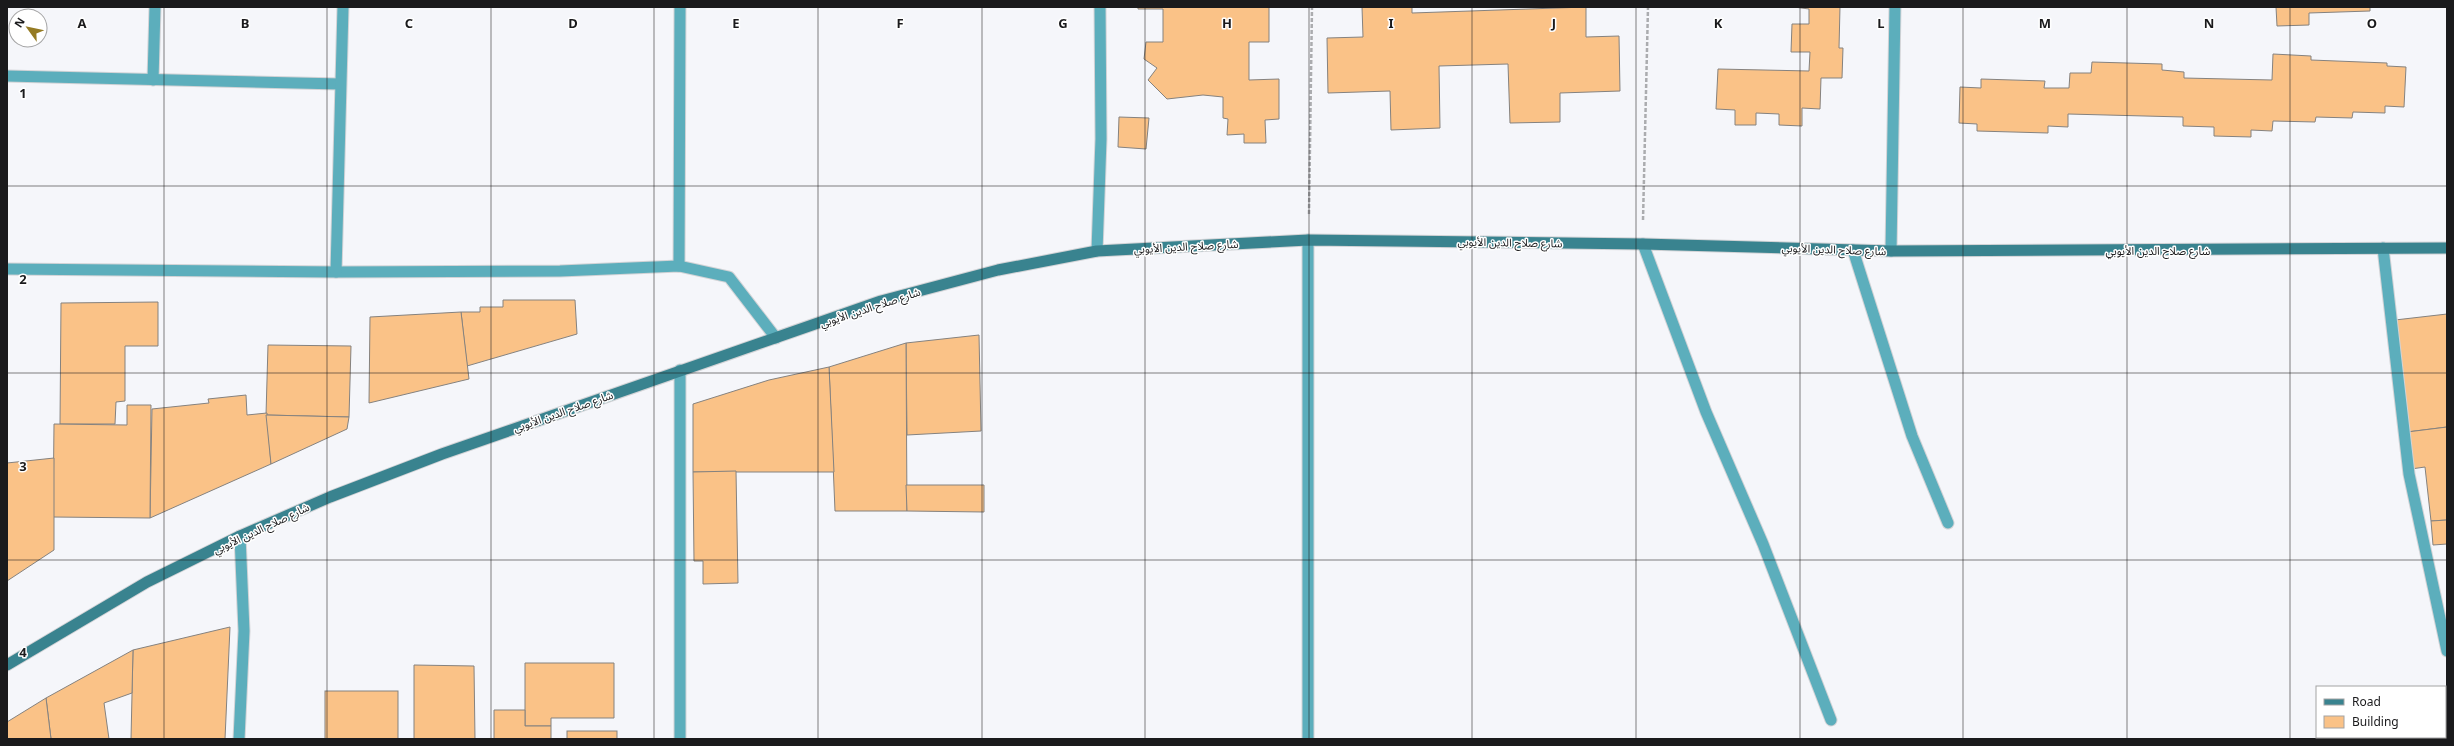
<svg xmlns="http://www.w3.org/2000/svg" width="2454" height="746" font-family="'Noto Sans','Noto Sans Arabic',sans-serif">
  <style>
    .building { fill: #fac287; stroke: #85827f }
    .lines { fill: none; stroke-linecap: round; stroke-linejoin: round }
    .service-casing { stroke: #d2d3d6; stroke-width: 13 }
    .minor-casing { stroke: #d2d3d6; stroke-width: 13 }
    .secondary-casing { stroke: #d2d3d6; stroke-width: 13 }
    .path { stroke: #abacaf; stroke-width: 2.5; stroke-dasharray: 4 2; stroke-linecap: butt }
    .service { stroke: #5caebc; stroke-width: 11 }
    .minor { stroke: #5caebc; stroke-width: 11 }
    .secondary { stroke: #39838f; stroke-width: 11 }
    .grid { fill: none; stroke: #1a1a1c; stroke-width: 1; stroke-opacity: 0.55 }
    .labels { text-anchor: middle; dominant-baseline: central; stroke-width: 3; stroke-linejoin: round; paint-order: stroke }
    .street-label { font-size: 11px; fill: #1a1a1c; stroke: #fff }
    .grid-label { font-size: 13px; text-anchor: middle; font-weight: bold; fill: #1a1a1c; stroke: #fff; stroke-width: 3; stroke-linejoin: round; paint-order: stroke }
  </style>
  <rect width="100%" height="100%" fill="#f5f6fa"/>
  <g class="building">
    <polygon points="1138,7 1269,7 1269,42 1249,42 1249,80 1279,79 1279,119 1265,120 1266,143 1244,143 1244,134 1227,135 1228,119 1223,118 1223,97 1203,95 1167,99 1148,80 1157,68 1144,59 1146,42 1163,42 1163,9 1138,9"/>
    <polygon points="1362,7 1412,7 1412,13 1586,7 1586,37 1619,36 1620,91 1560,93 1560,122 1510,123 1508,64 1439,66 1440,128 1391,130 1390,91 1328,93 1327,38 1363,37"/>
    <polygon points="1794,7 1840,7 1839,48 1843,48 1842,78 1821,78 1820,109 1802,108 1802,126 1779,125 1779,114 1756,113 1756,125 1735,125 1735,110 1716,109 1718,69 1809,71 1810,52 1791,52 1792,24 1809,24 1809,9"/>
    <polygon points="2276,7 2370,7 2370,11 2309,13 2309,25 2277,26"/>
    <polygon points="2273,54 2311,56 2311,60 2387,63 2387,66 2406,67 2404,107 2385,106 2385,113 2353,112 2352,118 2316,117 2315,122 2273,121 2272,131 2251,130 2251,137 2214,136 2214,127 2183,126 2183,117 2068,114 2068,127 2048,126 2048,133 1977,131 1977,124 1959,123 1960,87 1981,88 1981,79 2045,81 2044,88 2069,88 2070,73 2091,73 2092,62 2162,64 2162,70 2184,72 2184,78 2272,80"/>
    <polygon points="1119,117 1149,118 1146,149 1118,147"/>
    <polygon points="503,300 575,300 577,334 467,366 461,312 480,312 480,307 503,307"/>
    <polygon points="158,302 158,346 125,346 125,401 116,402 115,424 60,424 61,303"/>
    <polygon points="461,312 469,379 369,403 370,317"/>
    <polygon points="2447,314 2447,427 2407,432 2395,320"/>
    <polygon points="979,335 981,431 907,435 906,343"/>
    <polygon points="906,343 907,511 835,511 829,367"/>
    <polygon points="268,345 351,346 349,417 266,415"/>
    <polygon points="829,367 834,472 693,472 693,404 769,380"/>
    <polygon points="246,395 247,415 267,413 271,464 150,518 152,409 209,403 208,399"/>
    <polygon points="127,405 151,405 150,518 53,517 54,424 127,425"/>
    <polygon points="266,415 349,417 347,429 271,464"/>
    <polygon points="2447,427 2447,520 2431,521 2425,467 2411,469 2407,432"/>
    <polygon points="54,458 54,550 7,581 7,463"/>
    <polygon points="736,471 738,583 703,584 703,561 694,561 693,472"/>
    <polygon points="906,485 984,485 984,512 907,511"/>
    <polygon points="2447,520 2447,544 2433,545 2431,521"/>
    <polygon points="230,627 225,739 131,739 133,650"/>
    <polygon points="133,650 132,693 104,703 109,739 51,739 46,698"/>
    <polygon points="525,663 614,663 614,718 551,718 551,726 525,726"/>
    <polygon points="414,665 474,666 475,739 414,739"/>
    <rect x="325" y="691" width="73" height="48"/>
    <polygon points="46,698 51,739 7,739 7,722"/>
    <polygon points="494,710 525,710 525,726 551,726 551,739 494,739"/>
    <rect x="567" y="731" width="50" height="8"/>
  </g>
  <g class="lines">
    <g class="service-casing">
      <polyline id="service" points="239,739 244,631 240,536"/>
    </g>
    <g class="minor-casing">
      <g id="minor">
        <polyline points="7,76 340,84"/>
        <polyline points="153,80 155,7"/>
        <polyline points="1308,240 1308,739"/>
        <polyline points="1643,244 1706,412 1763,544 1831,720"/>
        <polyline points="2383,248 2409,474 2447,651"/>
        <polyline points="1853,250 1912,436 1948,523"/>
        <polyline points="1097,251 1101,139 1100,7"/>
        <polyline points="1891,251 1895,7"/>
        <polyline points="679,266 680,7"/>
        <polyline points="7,269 336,272 560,271 679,266 729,277 776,338"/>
        <polyline points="336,272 343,7"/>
        <polyline points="680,370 680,739"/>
      </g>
    </g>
    <g class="secondary-casing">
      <polyline id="secondary" points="7,665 147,582 240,536 330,497 442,454 881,301 998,270 1097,251 1308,240 1643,244 1891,251 2447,248"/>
    </g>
    <g class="path">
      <polyline points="1309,214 1312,7"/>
      <polyline points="1643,220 1648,7"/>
    </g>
    <use href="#service" class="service"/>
    <use href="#minor" class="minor"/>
    <use href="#secondary" class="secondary"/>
  </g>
  <path class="grid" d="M 164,7 L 164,739M 327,7 L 327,739M 491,7 L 491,739M 654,7 L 654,739M 818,7 L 818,739M 982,7 L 982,739M 1145,7 L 1145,739M 1309,7 L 1309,739M 1472,7 L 1472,739M 1636,7 L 1636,739M 1800,7 L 1800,739M 1963,7 L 1963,739M 2127,7 L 2127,739M 2290,7 L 2290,739M 7,186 L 2447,186M 7,373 L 2447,373M 7,560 L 2447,560"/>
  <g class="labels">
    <g class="street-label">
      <text transform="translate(1510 242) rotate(1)">شارع صلاح الدين الأيوبي</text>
      <text transform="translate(1186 246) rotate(-3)">شارع صلاح الدين الأيوبي</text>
      <text transform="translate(1834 249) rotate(2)">شارع صلاح الدين الأيوبي</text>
      <text x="2158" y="250">شارع صلاح الدين الأيوبي</text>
      <text transform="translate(870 307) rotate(-18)">شارع صلاح الدين الأيوبي</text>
      <text transform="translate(563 411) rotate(-19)">شارع صلاح الدين الأيوبي</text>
      <text transform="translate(261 528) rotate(-25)">شارع صلاح الدين الأيوبي</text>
    </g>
  </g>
  <g class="grid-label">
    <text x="82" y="28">A</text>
    <text x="245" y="28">B</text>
    <text x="409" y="28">C</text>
    <text x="573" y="28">D</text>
    <text x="736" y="28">E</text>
    <text x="900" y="28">F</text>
    <text x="1063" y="28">G</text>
    <text x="1227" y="28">H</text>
    <text x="1391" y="28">I</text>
    <text x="1554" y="28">J</text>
    <text x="1718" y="28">K</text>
    <text x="1881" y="28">L</text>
    <text x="2045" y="28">M</text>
    <text x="2209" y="28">N</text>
    <text x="2372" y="28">O</text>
    <text x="23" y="98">1</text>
    <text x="23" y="284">2</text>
    <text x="23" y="471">3</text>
    <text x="23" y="657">4</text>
  </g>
  <rect width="2454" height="746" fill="none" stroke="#1a1a1c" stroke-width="16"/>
  <rect x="2316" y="686" width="130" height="52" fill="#ffffff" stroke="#a3a3a4"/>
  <rect x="2324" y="699" width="20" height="6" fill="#39838f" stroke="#a3a3a4"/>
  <text x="2352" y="706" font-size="12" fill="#1a1a1c">Road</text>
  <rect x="2324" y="716" width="20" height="12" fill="#fac287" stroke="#a3a3a4"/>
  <text x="2352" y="726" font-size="12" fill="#1a1a1c">Building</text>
  <g transform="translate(28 28) rotate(303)"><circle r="19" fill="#ffffff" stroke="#a3a3a4"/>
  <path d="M0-3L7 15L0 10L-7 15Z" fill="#957b23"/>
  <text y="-6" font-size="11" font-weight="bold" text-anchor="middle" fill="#1a1a1c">N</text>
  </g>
</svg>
